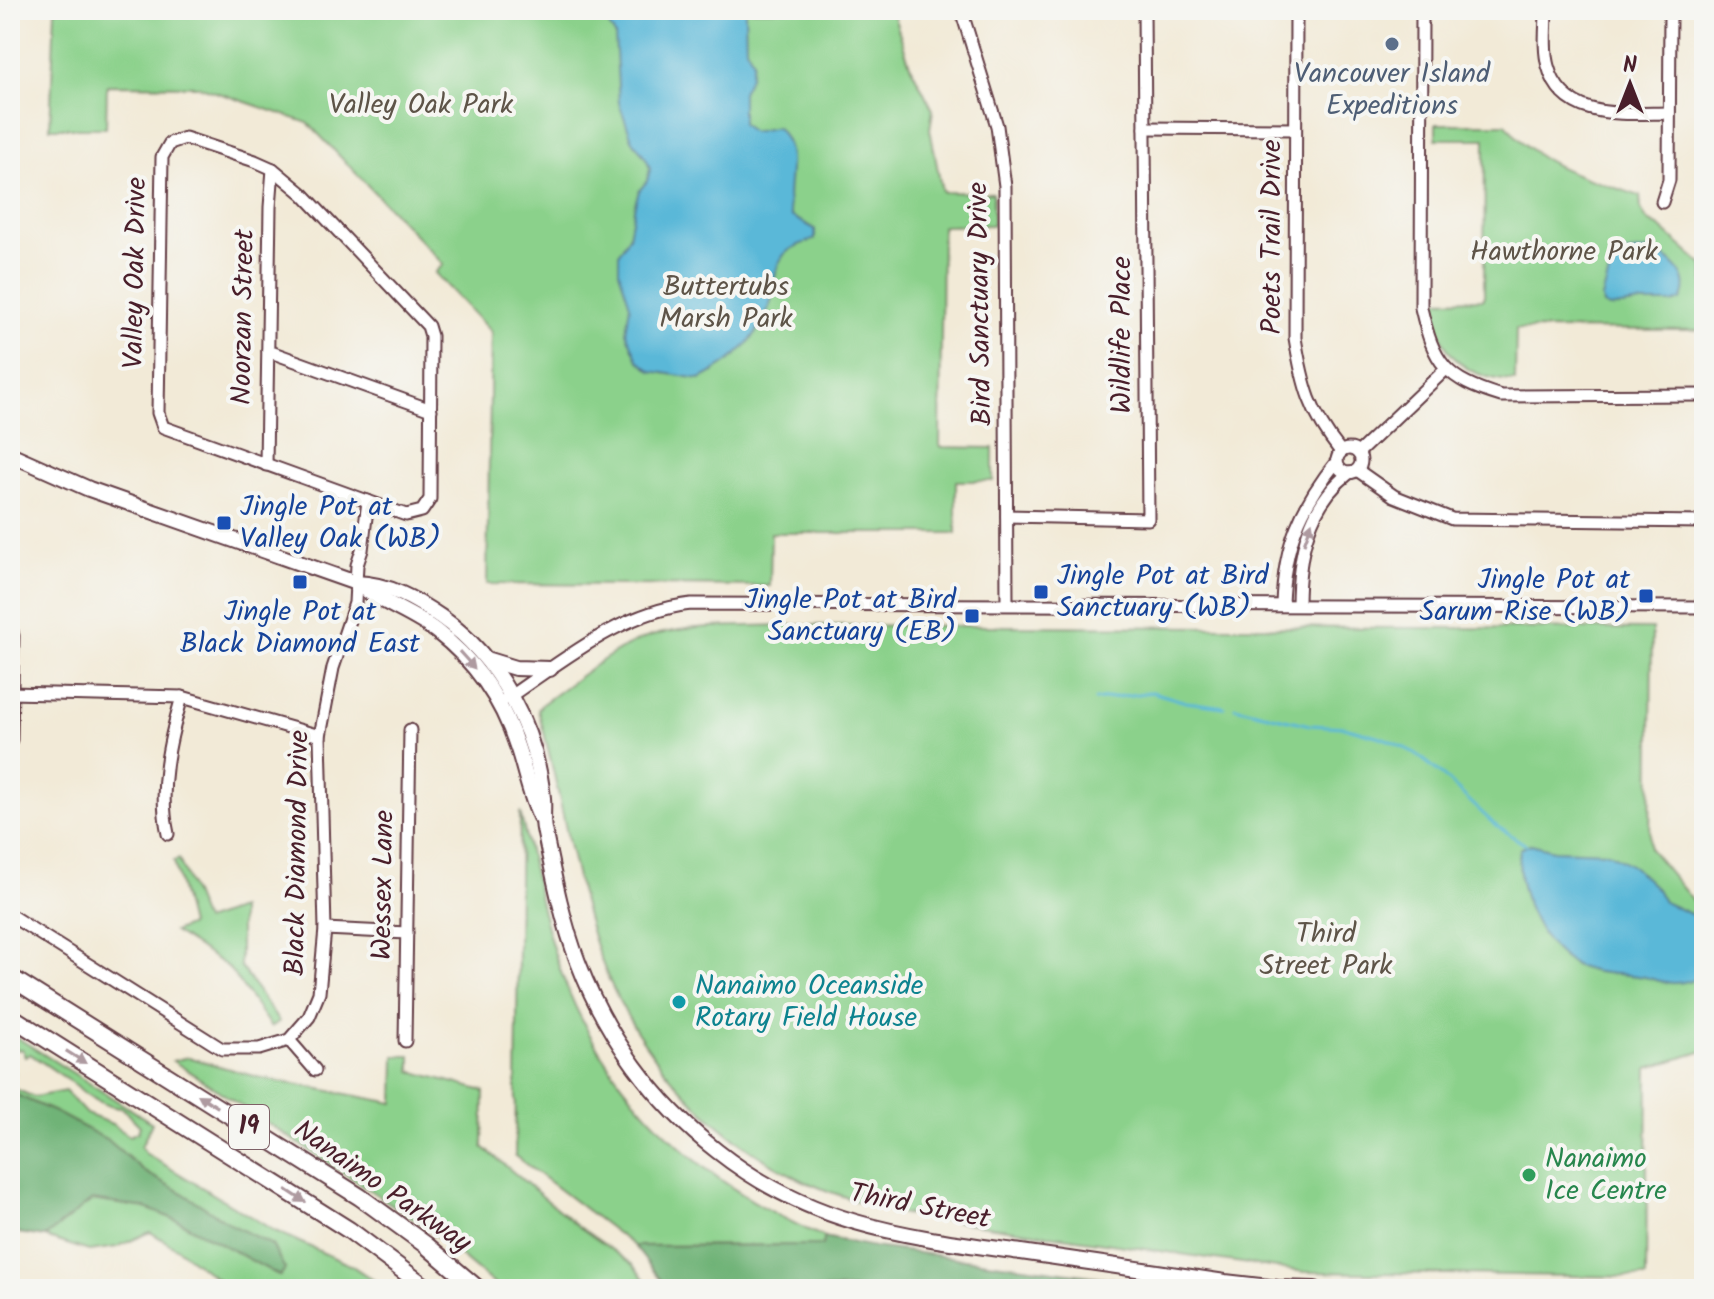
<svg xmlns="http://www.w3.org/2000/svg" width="1714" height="1299" font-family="Kalam,sans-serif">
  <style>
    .green { fill: #8bd18b; stroke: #6a785b; stroke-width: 2 }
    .forest { fill: #70b377; stroke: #5d6951; stroke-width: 2 }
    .water { fill: #5ab8d8; stroke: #526c82; stroke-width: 2 }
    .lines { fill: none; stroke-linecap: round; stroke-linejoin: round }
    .stream { stroke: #5ab8d8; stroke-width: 3 }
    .minor-casing { stroke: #633d45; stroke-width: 15 }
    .major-casing { stroke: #633d45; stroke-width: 18 }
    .highway-casing { stroke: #633d45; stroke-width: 20 }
    .minor { stroke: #fff; stroke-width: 11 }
    .major { stroke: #fff; stroke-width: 14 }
    .highway { stroke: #fff; stroke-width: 16 }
    .oneway { fill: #ae9aa0 }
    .service-dot { fill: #5c6f8a; stroke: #f6f6f2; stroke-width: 3 }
    .transit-dot { fill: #1a4fb4; stroke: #f6f6f2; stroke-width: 3 }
    .culture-dot { fill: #0f9aa8; stroke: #f6f6f2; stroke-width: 3 }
    .leisure-dot { fill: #2e9e5b; stroke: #f6f6f2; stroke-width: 3 }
    .labels { text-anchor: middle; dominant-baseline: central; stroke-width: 8; stroke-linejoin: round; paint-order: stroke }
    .shield { fill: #f6f6f2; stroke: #7e6067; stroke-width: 2 }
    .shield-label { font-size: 26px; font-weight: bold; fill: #4a1f2b }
    .service-label { font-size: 28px; fill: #4e5e75; stroke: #f6f6f2 }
    .park-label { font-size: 28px; fill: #5e5448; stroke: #f6f6f2 }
    .street-label { font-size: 28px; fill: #4a1f2b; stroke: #f6f6f2 }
    .transit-label { font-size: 28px; fill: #164399; stroke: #f6f6f2; text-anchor: start }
    .culture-label { font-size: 28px; fill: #0d838f; stroke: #f6f6f2; text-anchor: start }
    .leisure-label { font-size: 28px; fill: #27864d; stroke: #f6f6f2; text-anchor: start }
  </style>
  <rect width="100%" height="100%" fill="#f6f6f2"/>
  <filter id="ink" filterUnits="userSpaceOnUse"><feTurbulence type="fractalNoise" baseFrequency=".0125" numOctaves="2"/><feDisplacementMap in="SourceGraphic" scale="16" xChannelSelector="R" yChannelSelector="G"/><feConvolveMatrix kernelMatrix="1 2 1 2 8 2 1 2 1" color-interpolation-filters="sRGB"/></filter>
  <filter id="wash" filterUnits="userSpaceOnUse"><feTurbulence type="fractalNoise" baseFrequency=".006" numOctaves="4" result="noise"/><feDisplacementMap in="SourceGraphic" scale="32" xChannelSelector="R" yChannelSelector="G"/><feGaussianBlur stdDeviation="1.8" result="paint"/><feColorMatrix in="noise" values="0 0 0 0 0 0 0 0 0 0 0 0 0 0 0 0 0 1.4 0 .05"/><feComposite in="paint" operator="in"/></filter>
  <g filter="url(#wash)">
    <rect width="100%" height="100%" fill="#f2ead7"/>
    <g class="green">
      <polygon points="55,10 892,10 910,65 933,110 930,129 942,192 993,193 993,225 942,226 940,447 993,448 993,481 956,481 956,533 771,533 770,586 487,584 491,332 435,273 443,264 308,123 198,86 107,85 106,128 50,128"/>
      <path d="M 1436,124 L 1506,124 C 1538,168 1591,179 1640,196 L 1641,210 L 1648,221 L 1660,227 L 1704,266 L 1704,330 L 1516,329 L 1515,381 C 1464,379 1435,352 1435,300 L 1484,299 L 1485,139 L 1436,139 Z"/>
      <path d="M 783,625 L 1652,629 L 1650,849 L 1704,914 L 1704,1051 L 1648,1068 L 1646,1277 L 1305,1272 L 904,1214 C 870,1206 838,1196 806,1182 C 712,1138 632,1050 598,952 C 571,874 561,790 538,710 L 542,704 C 578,679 616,644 659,634 C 699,624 742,627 783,625 Z"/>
      <path d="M 520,812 C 533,865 542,921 561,972 C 607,1097 703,1186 824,1237 L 824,1245 L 634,1246 L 515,1156 Z"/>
      <polygon points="179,859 204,921 240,909 240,966 279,1022 271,1027 228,967 174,932 190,925 174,861"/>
      <path d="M 10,1033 L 152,1123 L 141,1147 L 145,1153 L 273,1230 L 352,1266 L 387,1289 L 230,1289 L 178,1249 L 150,1232 L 117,1247 L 89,1251 L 45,1237 L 92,1200 L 146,1208 L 179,1221 L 280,1276 L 285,1269 L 232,1225 L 184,1194 L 145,1172 L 108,1140 L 10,1092 L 10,1066 L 15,1073 L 12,1082 L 15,1089 L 34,1097 L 65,1091 L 86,1114 L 112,1124 L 129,1136 L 138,1132 L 140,1126 L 122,1108 C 108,1108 85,1096 77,1086 L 30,1054 L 25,1057 L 22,1049 L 18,1050 L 10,1043 Z"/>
      <polygon points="395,1056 411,1056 411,1071 484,1091 483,1147 578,1226 632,1264 652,1289 500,1289 423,1225 173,1061 188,1057 261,1078 394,1103"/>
    </g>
    <g class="forest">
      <polygon points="10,1092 55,1112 108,1140 145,1172 184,1194 232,1225 272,1245 285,1269 280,1276 179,1221 146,1208 92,1200 45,1237 10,1232"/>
      <polygon points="824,1237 874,1247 1189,1289 668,1289 634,1246 823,1245"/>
    </g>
    <g class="water">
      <path d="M 598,10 L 745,10 L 746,48 L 753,61 L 750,77 L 742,92 L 742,124 L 752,132 L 777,127 C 803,157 781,184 791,216 L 815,229 L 815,239 C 804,243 790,247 783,256 C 773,270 776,283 772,298 C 761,336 735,362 700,379 L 651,371 L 638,360 L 626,332 L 630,305 L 619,271 L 619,253 L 629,236 L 635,204 L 639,191 L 647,181 L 650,169 L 647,160 L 632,139 L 619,103 L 615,35 Z"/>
      <path d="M 1649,250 C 1669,257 1694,276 1681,300 L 1673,303 L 1641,303 L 1609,308 L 1603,305 L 1602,298 L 1613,259 L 1623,253 Z"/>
      <path d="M 1531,844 L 1554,850 L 1608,852 L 1634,867 L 1657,889 L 1664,902 L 1695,916 L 1704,927 L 1704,977 C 1694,979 1684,983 1674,983 C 1661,983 1650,977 1637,976 C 1616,973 1590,975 1571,963 C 1537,940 1515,889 1520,849 Z"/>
    </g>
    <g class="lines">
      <g class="stream">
        <polyline points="1095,700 1152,692 1186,702 1224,707"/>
        <polyline points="1235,707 1310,725 1344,727 1384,738 1415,753 1439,772 1495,825 1526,845"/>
        <polyline points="1699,978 1704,987"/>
      </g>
    </g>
  </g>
  <g filter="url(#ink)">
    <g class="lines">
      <g class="minor-casing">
        <g id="minor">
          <polyline points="961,10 997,126 1005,186 1007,604"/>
          <path d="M 1296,10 L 1295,338 C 1303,386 1310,413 1341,452"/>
          <path d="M 1422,10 L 1421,308 C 1434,364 1445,379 1501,396 L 1704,395"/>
          <path d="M 1546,10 C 1546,28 1543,48 1548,66 C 1563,122 1625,113 1669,113"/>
          <polyline points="1145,128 1295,129"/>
          <polygon points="185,138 255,161 273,169 303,194 428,326 431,336 430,499 422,511 406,515 163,427 158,413 162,157 170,143"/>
          <polyline points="1662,202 1669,180 1670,10"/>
          <polyline points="268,351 431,410"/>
          <circle cx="1349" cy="461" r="12"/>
          <polyline points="1358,453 1445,370"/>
          <polyline points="266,465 270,207 273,169"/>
          <polyline points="1357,470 1394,496 1452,519 1704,522"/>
          <polyline points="1007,516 1148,519 1144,10"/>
          <path d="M 1282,604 C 1284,545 1300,507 1337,461"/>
          <path d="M 1298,605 C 1298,555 1308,505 1349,473"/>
          <polyline points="10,623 13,636 11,740"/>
          <polyline points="10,693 182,697 320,736"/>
          <path d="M 506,699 C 564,660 620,612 691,604 L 1704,607"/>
          <path d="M 168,834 C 158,789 169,741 182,697"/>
          <polyline points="10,915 222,1049 259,1049 289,1040 309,1017 319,993 325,929 320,736 333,668 355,603 357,565 362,550 368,501"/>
          <polyline points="325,929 407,933"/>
          <polyline points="289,1040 315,1070"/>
          <polyline points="405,1041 410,730"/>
        </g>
      </g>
      <g class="major-casing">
        <g id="major">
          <path d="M 10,454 L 89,489 L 356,583 C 381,603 411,612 436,631 C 474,660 502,700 517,746 C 525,769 529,794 540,817"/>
          <path d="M 356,583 C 389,584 415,599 441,617 C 499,658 536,728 543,798 C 544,808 542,819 544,829 C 553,873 562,920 578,962 C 606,1036 654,1102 717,1151 C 812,1226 905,1236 1021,1252 C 1089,1262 1157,1272 1225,1282 L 1278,1288 L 1315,1289"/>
          <polyline points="489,660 515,668 550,669"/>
        </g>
      </g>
      <g class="highway-casing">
        <g id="highway">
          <polyline points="10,977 360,1197 426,1245 478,1289"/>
          <polyline points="10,1016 349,1230 428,1289"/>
        </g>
      </g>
      <use href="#minor" class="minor"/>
      <use href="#major" class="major"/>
      <use href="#highway" class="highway"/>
    </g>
    <defs><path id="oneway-solid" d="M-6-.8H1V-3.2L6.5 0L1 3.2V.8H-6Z" transform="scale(2)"/></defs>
    <g class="oneway">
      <use href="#oneway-solid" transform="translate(1308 533) rotate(-70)"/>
      <use href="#oneway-solid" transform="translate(467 660) rotate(48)"/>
      <use href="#oneway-solid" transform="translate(76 1057) rotate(32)"/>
      <use href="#oneway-solid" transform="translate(208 1101) rotate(-148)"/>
      <use href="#oneway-solid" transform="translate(296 1196) rotate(33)"/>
    </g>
  </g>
  <circle class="service-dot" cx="1392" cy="44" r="8"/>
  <g class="transit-dot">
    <rect x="216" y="515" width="16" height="16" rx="4"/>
    <rect x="292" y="574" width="16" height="16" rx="4"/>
    <rect x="1033" y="584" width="16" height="16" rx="4"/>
    <rect x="1638" y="588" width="16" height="16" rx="4"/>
    <rect x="964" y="608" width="16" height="16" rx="4"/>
  </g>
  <circle class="culture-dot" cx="679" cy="1002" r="8"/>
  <circle class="leisure-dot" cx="1529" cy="1175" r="8"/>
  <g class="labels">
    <rect class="shield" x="229" y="1105" width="40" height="44" rx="6"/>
    <g class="shield-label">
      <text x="249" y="1127">19</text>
    </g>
    <g class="service-label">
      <text x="1392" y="74">Vancouver Island<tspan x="1392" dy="32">Expeditions</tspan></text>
    </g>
    <g class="park-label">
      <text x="421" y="105">Valley Oak Park</text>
      <text x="1564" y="252">Hawthorne Park</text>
      <text x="726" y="287">Buttertubs<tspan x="726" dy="32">Marsh Park</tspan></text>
      <text x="1326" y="934">Third<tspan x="1326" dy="32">Street Park</tspan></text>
    </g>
    <g class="street-label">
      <text transform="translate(1272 237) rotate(-90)">Poets Trail Drive</text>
      <text transform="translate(136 273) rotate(-89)">Valley Oak Drive</text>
      <text transform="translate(981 304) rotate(-91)">Bird Sanctuary Drive</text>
      <text transform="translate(244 317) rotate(-89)">Noorzan Street</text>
      <text transform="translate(1122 335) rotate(-90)">Wildlife Place</text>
      <text transform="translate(298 853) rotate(-89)">Black Diamond Drive</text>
      <text transform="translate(384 885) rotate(-89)">Wessex Lane</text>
      <text transform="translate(382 1187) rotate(35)">Nanaimo Parkway</text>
      <text transform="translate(920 1207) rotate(11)">Third Street</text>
    </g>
    <g class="transit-label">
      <text x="240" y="507">Jingle Pot at<tspan x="240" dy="32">Valley Oak (WB)</tspan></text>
      <text x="1057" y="576">Jingle Pot at Bird<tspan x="1057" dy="32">Sanctuary (WB)</tspan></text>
      <text x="1630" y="580" text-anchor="end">Jingle Pot at<tspan x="1630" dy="32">Sarum Rise (WB)</tspan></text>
      <text x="956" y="600" text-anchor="end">Jingle Pot at Bird<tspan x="956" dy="32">Sanctuary (EB)</tspan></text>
      <text x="300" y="612" text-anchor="middle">Jingle Pot at<tspan x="300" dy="32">Black Diamond East</tspan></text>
    </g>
    <g class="culture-label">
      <text x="695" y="986">Nanaimo Oceanside<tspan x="695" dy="32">Rotary Field House</tspan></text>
    </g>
    <g class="leisure-label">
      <text x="1545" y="1159">Nanaimo<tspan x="1545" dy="32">Ice Centre</tspan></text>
    </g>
  </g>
  <rect width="1714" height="1299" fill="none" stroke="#f6f6f2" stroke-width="40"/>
  <g transform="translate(1630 84)" stroke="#f6f6f2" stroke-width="6" paint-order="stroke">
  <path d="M0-6L14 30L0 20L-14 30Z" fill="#4a1f2b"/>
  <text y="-12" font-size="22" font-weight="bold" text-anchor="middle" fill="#4a1f2b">N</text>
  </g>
</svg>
